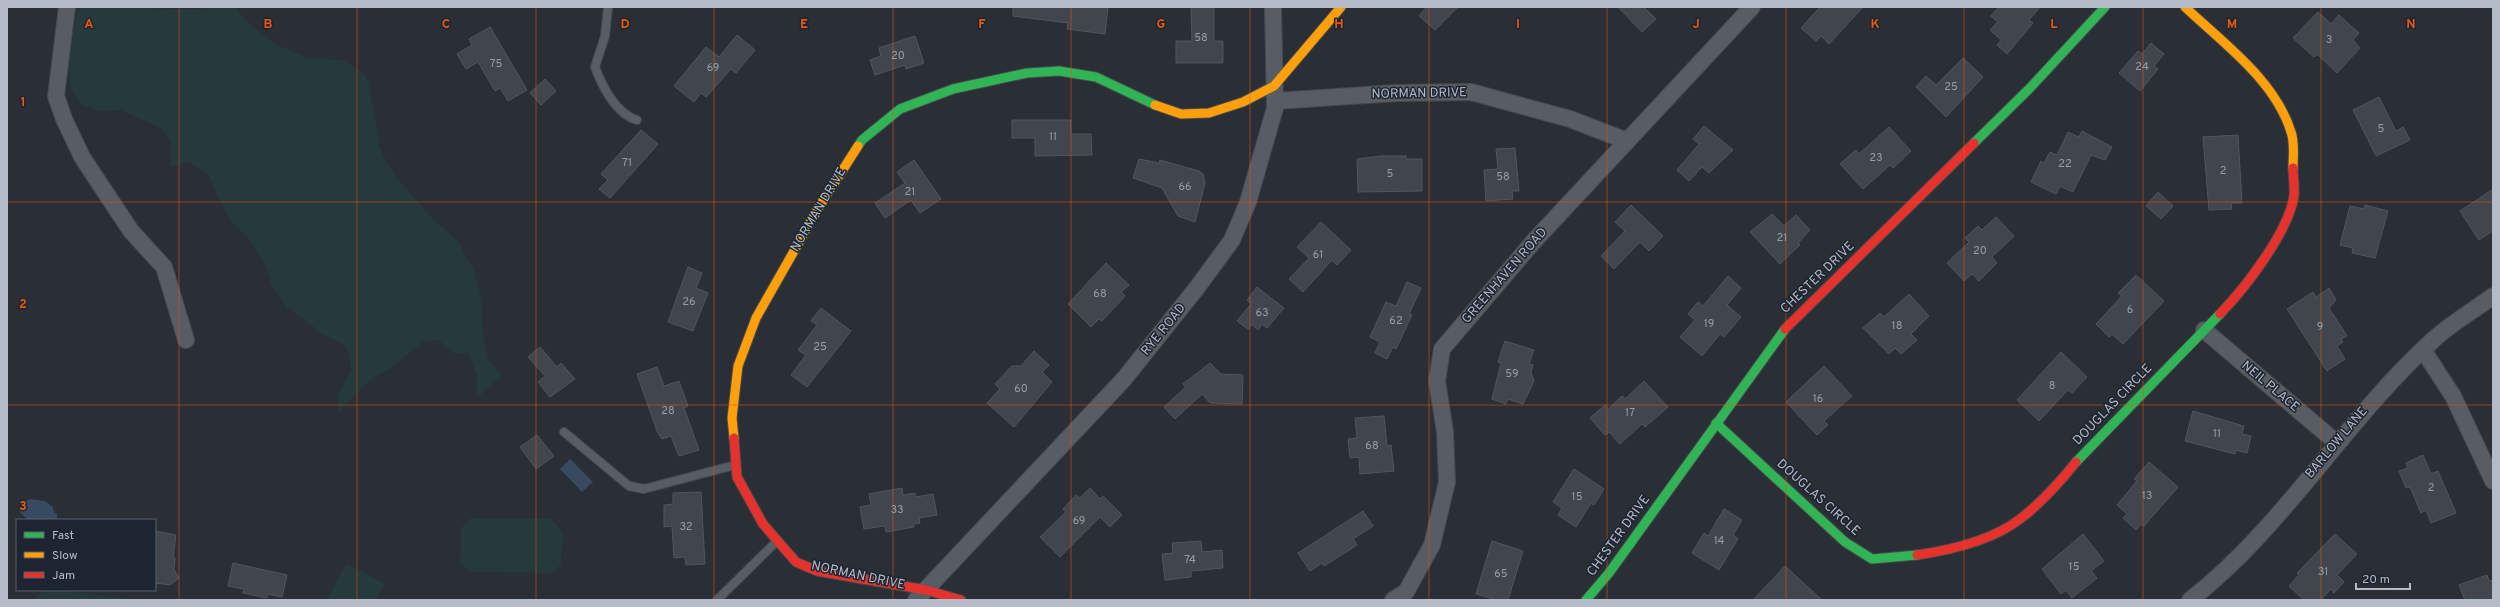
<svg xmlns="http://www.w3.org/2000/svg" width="2500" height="607" font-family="Overpass,sans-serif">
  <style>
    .green { fill: #26393b }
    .water { fill: #374a60 }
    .building { fill: #41464c; stroke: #51565d }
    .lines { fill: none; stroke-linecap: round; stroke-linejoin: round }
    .lane-casing { stroke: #454a4f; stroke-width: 10 }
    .street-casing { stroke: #454a4f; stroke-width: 18 }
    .fast-casing { stroke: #454a4f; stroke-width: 11 }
    .slow-casing { stroke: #454a4f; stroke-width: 11 }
    .jam-casing { stroke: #454a4f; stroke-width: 11 }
    .lane { stroke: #585c63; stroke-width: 8 }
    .street { stroke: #585c63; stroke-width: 16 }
    .fast { stroke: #30b455; stroke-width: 9 }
    .slow { stroke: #ff9f0a; stroke-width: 9 }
    .jam { stroke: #e5322d; stroke-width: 9 }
    .grid { fill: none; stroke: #e8590c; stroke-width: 1; stroke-opacity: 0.55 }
    .labels { text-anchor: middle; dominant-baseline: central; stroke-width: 3; stroke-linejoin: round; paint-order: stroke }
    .number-label { font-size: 11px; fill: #969ea8 }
    .street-label { font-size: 13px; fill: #b2bbc7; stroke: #1c2530 }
    .grid-label { font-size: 13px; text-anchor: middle; font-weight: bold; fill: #e8590c; stroke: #1c2530; stroke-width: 3; stroke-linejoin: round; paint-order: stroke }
  </style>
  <rect width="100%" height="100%" fill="#292f35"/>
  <g class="green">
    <polygon points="83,7 189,9 235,7 247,22 277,45 308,58 342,60 364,73 369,84 380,148 394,175 433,219 459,242 474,271 482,304 482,329 488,360 502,375 477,398 477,376 468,353 454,353 438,340 423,342 388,370 371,379 338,412 337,397 351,370 349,355 345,345 324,335 286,306 272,286 264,262 247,237 233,223 216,194 209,174 187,162 171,167 170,140 163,129 120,110 99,111 83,105 71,90 68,65 77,13"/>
    <polygon points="471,518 551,519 563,533 561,565 551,573 471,572 460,563 461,528"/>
    <polygon points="346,563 385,584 377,600 327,600"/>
    <path d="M 44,590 C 80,590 115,599 152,600 L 33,600 Z"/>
  </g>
  <g class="water">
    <polygon points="570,459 593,482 582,492 560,469"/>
    <polygon points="30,499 45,501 53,507 54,512 57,514 57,519 27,519 20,512 19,507 22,502"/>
  </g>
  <g class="building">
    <polygon points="1013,7 1108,7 1105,34 1067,29 1068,23 1013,16"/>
    <polygon points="1191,7 1214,7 1214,41 1223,41 1223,63 1176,63 1176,41 1192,41"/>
    <polygon points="1427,7 1458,7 1435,30 1419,16"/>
    <polygon points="1618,7 1644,7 1656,19 1642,32"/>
    <polygon points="1820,7 1863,7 1829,44 1821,36 1816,41 1801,28"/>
    <polygon points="1999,7 2040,7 2029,20 2033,23 2007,54 1997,45 2001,40 1990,30 1998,22 1991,16"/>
    <polygon points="2318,12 2331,24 2339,15 2359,33 2353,40 2360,48 2337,73 2317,54 2314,57 2293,38"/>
    <polygon points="490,27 527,90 508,101 500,88 495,91 478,62 466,69 457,54 472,45 469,39"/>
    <polygon points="737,35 755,50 736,73 731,69 706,97 701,93 694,102 674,86 706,47 719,57"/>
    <polygon points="915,36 924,63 906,69 905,65 875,75 870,60 881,56 879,48"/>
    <polygon points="2151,43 2164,54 2154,66 2158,69 2140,91 2119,73 2138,51 2142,54"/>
    <polygon points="1963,58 1983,77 1946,117 1916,87 1926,76 1936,85"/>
    <polygon points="545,79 556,91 541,105 530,93"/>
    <polygon points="2379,97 2396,131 2403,127 2410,140 2376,156 2353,110"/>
    <polygon points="1012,120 1071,120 1071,134 1091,134 1092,155 1035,156 1035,138 1012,138"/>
    <polygon points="1704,126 1733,150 1709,173 1702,167 1689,181 1677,170 1699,144 1693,139"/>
    <polygon points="1889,127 1911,151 1893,168 1890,165 1863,189 1840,164 1856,150 1859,154"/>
    <polygon points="641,130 658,144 610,198 599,189 608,180 601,174"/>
    <polygon points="2082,131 2112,147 2105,160 2091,155 2073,192 2060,186 2056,194 2031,182 2041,161 2044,163 2050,152 2057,155 2068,132 2079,137"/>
    <polygon points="2238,135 2242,203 2231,203 2232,209 2209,210 2203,137"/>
    <polygon points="1515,148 1519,191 1512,191 1513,199 1486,201 1484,170 1498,169 1496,149"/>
    <polygon points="1381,156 1406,156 1406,159 1422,159 1422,191 1358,192 1357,159"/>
    <polygon points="1139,159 1159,163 1160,160 1199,171 1203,174 1205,183 1195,222 1178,216 1162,188 1133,178"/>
    <polygon points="914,160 941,199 920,213 911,200 885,218 875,203 905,183 897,172"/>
    <polygon points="2493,189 2493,231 2479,240 2460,211"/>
    <polygon points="2158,192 2173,206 2161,219 2146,206"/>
    <polygon points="1631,205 1663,236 1649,251 1640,242 1614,269 1601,256 1625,231 1615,222"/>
    <polygon points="2365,205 2388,211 2375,258 2352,253 2353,248 2340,245 2350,206 2364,209"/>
    <polygon points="1772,214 1784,226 1796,215 1810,230 1798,243 1800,245 1780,264 1750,232"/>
    <polygon points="1996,217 2014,236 1992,257 1997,263 1979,281 1972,274 1964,281 1947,263 1969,242 1965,238 1978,226 1982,230"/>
    <polygon points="1321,222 1351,250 1337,265 1332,260 1303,292 1289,279 1309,258 1297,247"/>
    <polygon points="1106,263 1129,285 1121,292 1125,296 1102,321 1099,319 1091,327 1068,304"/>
    <polygon points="688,267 702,273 696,288 708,293 693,331 668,322"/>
    <polygon points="2136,275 2164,301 2123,344 2112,334 2109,337 2096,324 2122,296 2118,293"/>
    <polygon points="1728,276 1741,288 1727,305 1741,317 1724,337 1720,334 1702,356 1680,337 1695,320 1688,314 1698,302 1703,306"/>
    <polygon points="1407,282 1421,288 1409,314 1412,315 1396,349 1393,347 1387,359 1375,353 1380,342 1370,337 1386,302 1396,306"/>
    <polygon points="1257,287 1284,308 1267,328 1262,324 1258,330 1252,324 1248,329 1237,321 1251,304 1247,300"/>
    <polygon points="2329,288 2336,300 2329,308 2347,336 2341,339 2343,342 2337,346 2345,359 2327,371 2287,309 2313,292 2316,297"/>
    <polygon points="1909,294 1929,316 1911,334 1917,340 1901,354 1895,348 1889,354 1863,328 1880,313 1884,317"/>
    <polygon points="821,308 851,331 807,387 791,375 806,355 798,350 817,325 811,321"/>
    <polygon points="1505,341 1534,350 1529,364 1533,365 1531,372 1534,381 1523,404 1508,399 1506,404 1492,399 1501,363 1498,362"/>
    <polygon points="540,347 557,367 561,363 575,379 550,397 538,382 545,376 528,357"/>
    <polygon points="1034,351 1049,365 1042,372 1052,382 1014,427 987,403 1000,389 995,384 1012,366 1021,366"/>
    <polygon points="2061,352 2087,377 2072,393 2068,390 2039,421 2017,400"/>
    <polygon points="1210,363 1221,374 1243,375 1242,404 1210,403 1202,394 1175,419 1164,407 1186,387 1183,384"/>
    <polygon points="1824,366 1852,396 1824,421 1828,425 1817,435 1786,402"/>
    <polygon points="657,367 664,386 679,381 688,406 684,408 699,450 679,456 671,436 662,439 657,431 637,374"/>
    <polygon points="1644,381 1668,407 1645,427 1642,424 1620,444 1609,432 1605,435 1590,418 1605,405 1608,409 1622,396 1625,399"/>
    <polygon points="2193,411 2244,426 2242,434 2251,436 2247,453 2236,450 2235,454 2185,441"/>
    <polygon points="1384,416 1387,446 1391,445 1394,471 1360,474 1359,457 1350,458 1348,439 1357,438 1355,418"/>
    <polygon points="537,435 554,456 536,469 520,447"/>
    <polygon points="2423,455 2431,474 2438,471 2456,513 2431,523 2426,510 2421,513 2410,487 2406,488 2399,471 2408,468 2406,463"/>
    <polygon points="2149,462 2178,487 2144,526 2141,524 2136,530 2123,518 2127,514 2117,505 2137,481 2134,479"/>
    <polygon points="1574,469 1604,489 1594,505 1591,503 1576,527 1558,515 1562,508 1553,502"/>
    <polygon points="902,488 903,495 915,493 916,497 933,494 937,515 919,518 920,523 914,524 914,527 886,532 885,526 864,529 860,507 871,505 869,494"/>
    <polygon points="1090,488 1100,499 1103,496 1122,515 1110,527 1100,517 1060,557 1040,537 1066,512 1063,509 1076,495 1080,498"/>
    <polygon points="701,492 705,564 686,565 685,557 674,558 672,526 664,527 664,505 673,504 673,493"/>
    <polygon points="1724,509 1742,520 1733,535 1738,539 1719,570 1692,553 1704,533 1708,536"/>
    <polygon points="1363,511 1373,526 1353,539 1357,545 1324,566 1322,563 1310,571 1298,553"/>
    <polygon points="155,531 176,535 173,558 175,558 174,569 179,578 170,585 155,583"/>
    <polygon points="2083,534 2104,561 2091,571 2097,578 2072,598 2066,590 2061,594 2042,569"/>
    <polygon points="2335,534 2357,554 2337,575 2344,582 2334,593 2331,589 2321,600 2304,600 2289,586 2299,575 2297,573"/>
    <polygon points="1201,541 1202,552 1222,550 1223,568 1191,571 1191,577 1165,580 1162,554 1173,553 1172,543"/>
    <polygon points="1492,541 1523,551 1508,600 1497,600 1476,594"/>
    <polygon points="233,563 287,575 282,597 267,594 267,598 243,593 244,589 228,586"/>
    <polygon points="1785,566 1822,600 1753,600"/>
    <polygon points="2487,575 2489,581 2493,580 2493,600 2465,600 2459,585"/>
  </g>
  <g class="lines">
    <g class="lane-casing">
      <g id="lane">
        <path d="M 608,7 L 605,36 L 595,67 C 602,86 616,114 637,120"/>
        <polyline points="564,432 629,486 644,489 735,465"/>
        <polyline points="717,600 776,542"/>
      </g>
    </g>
    <g class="street-casing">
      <g id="street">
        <polyline points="67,7 56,96 64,119 82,157 131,231 164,267 186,340"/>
        <polyline points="1275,101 1397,93 1471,92 1570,119 1627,141"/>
        <polyline points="2204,330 2337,443"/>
        <polyline points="2423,350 2453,396 2493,481"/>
        <polyline points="916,600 1124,379 1196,289 1232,240 1248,202 1275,108 1273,7"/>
        <polyline points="1393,600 1406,592 1432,545 1447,482 1445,432 1437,381 1442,349 1534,241 1752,7"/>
        <path d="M 2190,600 C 2284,527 2344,421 2432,341 C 2450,324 2473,311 2493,296"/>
      </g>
    </g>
    <g class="fast-casing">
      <g id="fast">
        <polyline points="1974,143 2030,88 2105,7"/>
        <polyline points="858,146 862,140 900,109 953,89 1027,73 1059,71 1096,77 1155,105"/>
        <polyline points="1716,423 1845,542 1872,559 1917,555"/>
        <polyline points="2076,462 2220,314"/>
        <polyline points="1586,600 1609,573 1785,329"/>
      </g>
    </g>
    <g class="slow-casing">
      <g id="slow">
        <path d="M 2185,7 C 2223,43 2275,80 2291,132 C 2295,142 2293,157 2293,168"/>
        <polyline points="1155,105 1181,114 1209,113 1243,102 1274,86 1341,7"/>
        <polyline points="734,438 732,418 738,366 756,318 819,207 858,146"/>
      </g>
    </g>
    <g class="jam-casing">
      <g id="jam">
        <path d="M 2220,314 C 2245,288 2288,233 2294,196 C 2295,187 2293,177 2293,168"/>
        <polyline points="1785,329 1974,143"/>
        <polyline points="734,438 737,477 763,524 796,562 817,571 926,590 961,600"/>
        <path d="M 1917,555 C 1951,550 1993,540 2020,519 C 2041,503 2060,482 2076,462"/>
      </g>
    </g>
    <use href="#lane" class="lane"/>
    <use href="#street" class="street"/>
    <use href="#fast" class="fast"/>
    <use href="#slow" class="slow"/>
    <use href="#jam" class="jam"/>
  </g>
  <path class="grid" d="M 179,7 L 179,600M 357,7 L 357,600M 536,7 L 536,600M 714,7 L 714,600M 893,7 L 893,600M 1071,7 L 1071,600M 1250,7 L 1250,600M 1429,7 L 1429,600M 1607,7 L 1607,600M 1786,7 L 1786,600M 1964,7 L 1964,600M 2143,7 L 2143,600M 2321,7 L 2321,600M 7,202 L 2493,202M 7,405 L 2493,405"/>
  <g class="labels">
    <g class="number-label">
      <text x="1201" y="38">58</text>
      <text x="2329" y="40">3</text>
      <text x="898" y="56">20</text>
      <text x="496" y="64">75</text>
      <text x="2142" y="67">24</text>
      <text x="713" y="68">69</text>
      <text x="1951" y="87">25</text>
      <text x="2381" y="129">5</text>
      <text x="1053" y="137">11</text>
      <text x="1876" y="158">23</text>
      <text x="627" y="163">71</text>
      <text x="2065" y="164">22</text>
      <text x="2223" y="171">2</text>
      <text x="1390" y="174">5</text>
      <text x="1503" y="177">58</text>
      <text x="1185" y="187">66</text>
      <text x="910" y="192">21</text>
      <text x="1782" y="238">21</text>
      <text x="1980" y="251">20</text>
      <text x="1318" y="255">61</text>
      <text x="1100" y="294">68</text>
      <text x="689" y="302">26</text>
      <text x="2130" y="310">6</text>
      <text x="1262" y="313">63</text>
      <text x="1396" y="321">62</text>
      <text x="1709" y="324">19</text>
      <text x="1897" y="326">18</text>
      <text x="2320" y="327">9</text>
      <text x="820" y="347">25</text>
      <text x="1512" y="374">59</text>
      <text x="2052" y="386">8</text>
      <text x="1021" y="389">60</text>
      <text x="1818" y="399">16</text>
      <text x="668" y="411">28</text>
      <text x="1630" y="413">17</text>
      <text x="2217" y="434">11</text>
      <text x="1372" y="446">68</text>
      <text x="2431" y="488">2</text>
      <text x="2147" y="496">13</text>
      <text x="1577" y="497">15</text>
      <text x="897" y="510">33</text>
      <text x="1079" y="521">69</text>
      <text x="686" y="527">32</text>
      <text x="1719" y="541">14</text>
      <text x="1190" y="560">74</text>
      <text x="2074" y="567">15</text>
      <text x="2323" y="572">31</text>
      <text x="1501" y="574">65</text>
    </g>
    <g class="street-label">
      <text transform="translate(1419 94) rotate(-1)">NORMAN DRIVE</text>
      <text transform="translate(819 210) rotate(-59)">NORMAN DRIVE</text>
      <text transform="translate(1505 276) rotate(-49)">GREENHAVEN ROAD</text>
      <text transform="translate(1818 278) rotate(-44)">CHESTER DRIVE</text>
      <text transform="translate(1164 330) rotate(-51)">RYE ROAD</text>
      <text transform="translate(2270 387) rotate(40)">NEIL PLACE</text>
      <text transform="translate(2113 405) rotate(-46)">DOUGLAS CIRCLE</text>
      <text transform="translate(2337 443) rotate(-50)">BARLOW LANE</text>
      <text transform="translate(1818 498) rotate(42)">DOUGLAS CIRCLE</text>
      <text transform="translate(1619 536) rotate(-54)">CHESTER DRIVE</text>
      <text transform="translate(858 576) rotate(12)">NORMAN DRIVE</text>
    </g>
  </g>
  <g class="grid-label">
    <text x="89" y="28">A</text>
    <text x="268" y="28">B</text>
    <text x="446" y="28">C</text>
    <text x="625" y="28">D</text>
    <text x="804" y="28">E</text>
    <text x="982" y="28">F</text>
    <text x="1161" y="28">G</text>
    <text x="1339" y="28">H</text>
    <text x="1518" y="28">I</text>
    <text x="1696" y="28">J</text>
    <text x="1875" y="28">K</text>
    <text x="2054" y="28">L</text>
    <text x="2232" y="28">M</text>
    <text x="2411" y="28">N</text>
    <text x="23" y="106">1</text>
    <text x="23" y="308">2</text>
    <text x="23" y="510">3</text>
  </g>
  <rect width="2500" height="607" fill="none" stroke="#b2bbc7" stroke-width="16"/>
  <rect x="16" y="519" width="140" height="72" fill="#1c2530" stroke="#58616c"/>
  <rect x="24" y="532" width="20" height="6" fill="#30b455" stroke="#58616c"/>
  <text x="52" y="539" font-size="12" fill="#b2bbc7">Fast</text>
  <rect x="24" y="552" width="20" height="6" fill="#ff9f0a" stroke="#58616c"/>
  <text x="52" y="559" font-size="12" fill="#b2bbc7">Slow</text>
  <rect x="24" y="572" width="20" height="6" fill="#e5322d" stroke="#58616c"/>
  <text x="52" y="579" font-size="12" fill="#b2bbc7">Jam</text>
  <path d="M2356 583v6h54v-6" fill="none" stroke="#b2bbc7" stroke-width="2"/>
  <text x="2362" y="583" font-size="12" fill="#b2bbc7" stroke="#1c2530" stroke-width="3" paint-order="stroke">20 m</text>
</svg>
